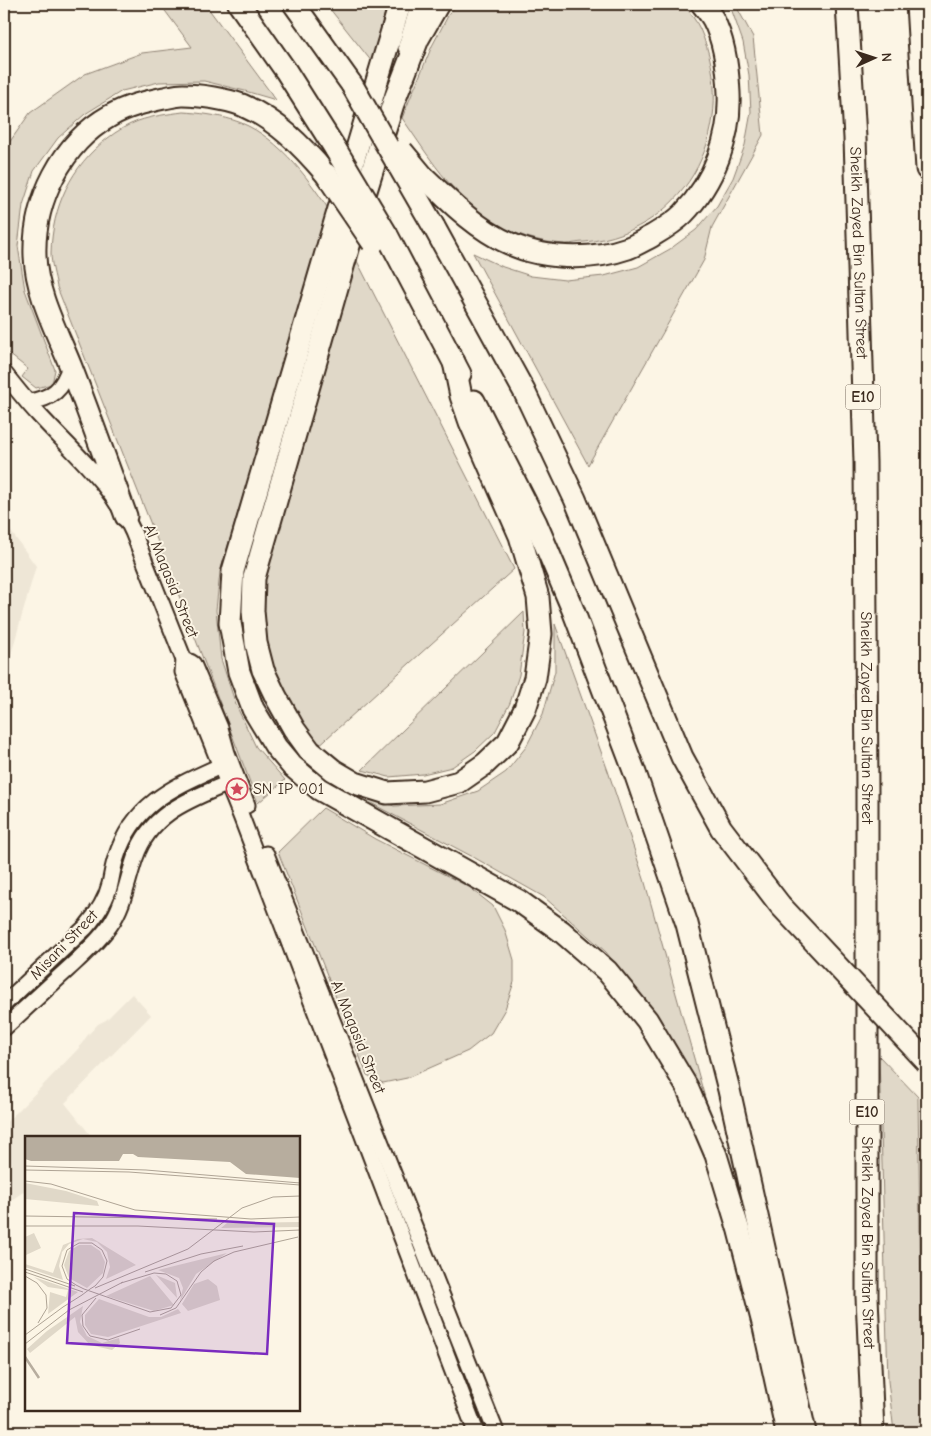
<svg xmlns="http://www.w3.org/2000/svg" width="931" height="1436" font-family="'Comic Neue',sans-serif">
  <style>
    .built { fill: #eee6d6 }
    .green { fill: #e0d8c8; stroke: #8e8173 }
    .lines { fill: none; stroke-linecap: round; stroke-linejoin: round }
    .minor-casing { stroke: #3b2a1e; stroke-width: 19 }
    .major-casing { stroke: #3b2a1e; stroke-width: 22 }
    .highway-casing { stroke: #3b2a1e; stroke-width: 25 }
    .minor { stroke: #fcf5e5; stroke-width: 15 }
    .major { stroke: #fcf5e5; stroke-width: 19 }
    .highway { stroke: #fcf5e5; stroke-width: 21 }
    .highway-bridge-casing { stroke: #3b2a1e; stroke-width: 25; stroke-linecap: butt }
    .highway-bridge { stroke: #fcf5e5; stroke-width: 21 }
    .labels { text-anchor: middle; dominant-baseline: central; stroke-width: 4; stroke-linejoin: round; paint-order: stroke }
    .shield { fill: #fcf5e5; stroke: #75675a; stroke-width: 1 }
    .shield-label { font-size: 15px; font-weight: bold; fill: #3b2a1e }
    .street-label { font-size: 16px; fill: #3b2a1e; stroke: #fcf5e5 }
    .poi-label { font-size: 16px; fill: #3b2a1e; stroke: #fcf5e5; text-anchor: start }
    .inset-river { fill: none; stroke: #b7ad9e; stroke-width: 2.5 }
    .inset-road { fill: none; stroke: #afa495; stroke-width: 1 }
    .view { fill: #7b2cbf; fill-opacity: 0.15; stroke: #7b2cbf; stroke-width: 2.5 }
    .inset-edge { fill: none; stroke: #3b2a1e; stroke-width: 2.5 }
  </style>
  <rect width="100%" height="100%" fill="#fcf5e5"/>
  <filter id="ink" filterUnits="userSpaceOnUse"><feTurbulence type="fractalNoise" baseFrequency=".02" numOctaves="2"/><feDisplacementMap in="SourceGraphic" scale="10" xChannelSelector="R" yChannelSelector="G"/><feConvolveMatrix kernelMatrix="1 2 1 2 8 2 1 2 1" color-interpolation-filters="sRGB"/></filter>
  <g filter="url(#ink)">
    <g class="built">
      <polygon points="4,522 36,566 4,679"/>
      <polygon points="132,994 151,1015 65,1103 92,1137 26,1137 26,1190 4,1205 4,1124 18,1111 78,1049 87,1036 98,1024 106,1020"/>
    </g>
    <g class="green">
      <polygon points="160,4 205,4 276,100 245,91 204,81 159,82 122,91 85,114 58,138 34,171 23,205 18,246 25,290 55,370 52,384 36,388 22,377 28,369 4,350 4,150 30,113 85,74 142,53 192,47"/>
      <polygon points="326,4 387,4 372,62"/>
      <path d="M 458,4 L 684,4 C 689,12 696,20 700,29 C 741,123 691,231 585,242 C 578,242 572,244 566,244 C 540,243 512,234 491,220 C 451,195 428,155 402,118 L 432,46 L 449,14 Z"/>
      <polygon points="728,4 735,4 753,37 763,135 712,227 704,260 588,465 473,253 503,267 531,276 565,280 604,276 638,267 670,249 696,230 717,206 733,178 745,145 751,112 749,75 743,42 732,11"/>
      <path d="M 183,112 C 200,113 216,115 233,120 C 274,132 307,176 329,210 L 220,572 L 216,610 L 221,659 L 236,705 L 256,747 L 285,780 L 258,803 L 173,580 L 57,287 C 55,276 51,264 51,253 C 52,207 71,166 108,138 C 117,131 127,125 138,121 C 152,116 168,114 183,112 Z"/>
      <polygon points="356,259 514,569 316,748 297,726 262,642 264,580"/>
      <polygon points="524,612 525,632 519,675 510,703 495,732 475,751 452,767 423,774 389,777 362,770"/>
      <polygon points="555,624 608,771 644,879 707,1105 668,1035 606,952 544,897 475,858 348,791 394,806 440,804 478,791 506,772 526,747 543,714 555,671"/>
      <polygon points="323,808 375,839 469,887 493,906 505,930 514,960 514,982 505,1009 491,1033 468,1051 407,1078 383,1083 367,1075 278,852"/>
      <polygon points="879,1056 918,1097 921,1301 927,1360 927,1432 894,1432 888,1381"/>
    </g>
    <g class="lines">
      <g class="minor-casing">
        <g id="minor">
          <path d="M 4,373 C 15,387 26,401 39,415 C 74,453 111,483 133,532 L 184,660 L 183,672 L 241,816 L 476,1432"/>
          <path d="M 28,402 C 52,399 63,389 70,366"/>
          <polyline points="184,660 190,662 193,664 220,728 227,753 247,805"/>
          <polyline points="266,854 496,1432"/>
          <path d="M 4,1004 L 86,927 C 97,914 106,901 110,884 C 112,875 113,866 116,858 C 134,800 179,785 229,762"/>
          <path d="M 4,1028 C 25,1009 46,989 68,969 C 83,955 98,942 110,925 C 124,905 127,881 135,858 C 151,810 195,798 236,780"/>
        </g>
      </g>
      <g class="major-casing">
        <polyline id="major" points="408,47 421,4"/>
      </g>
      <g class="highway-casing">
        <g id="highway">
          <polyline points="239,4 286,71 336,150"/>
          <polyline points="294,4 352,85"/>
          <polyline points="400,4 335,222 233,571 230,623 239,672 253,709 276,747 292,766 319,789 519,901 561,931 607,971 647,1020 687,1087 716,1155 739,1231 764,1327 787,1432"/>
          <polyline points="438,4 418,39 393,104 350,242 254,578 253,611 256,643 263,670 276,697 294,729 310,751 333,770 355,783 387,793 425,791 459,782 485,764 508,742 525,709 535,678 541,634 538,597 520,536 470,422 461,396 454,362"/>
          <path id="s1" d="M 847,4 L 855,138 L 865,462 L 867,791 L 867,1297 L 873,1432"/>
          <polyline points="917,4 927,169"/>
          <path d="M 445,197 C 472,223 501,245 538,253 C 568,259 599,258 628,248 C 636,245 644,240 652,236 C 662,230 674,223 683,214 C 714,182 731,137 729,93 C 728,70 724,40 713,19 C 710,14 706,9 702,4"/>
          <polyline points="434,227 524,391 575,499 682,757 721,828 780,905"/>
          <polyline points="387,235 460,374"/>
          <polyline points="474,401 536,523 573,610 635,773 687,924 729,1090 805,1432"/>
          <path d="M 126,516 C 108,466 90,416 71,367 C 57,332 36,293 35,256 C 33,201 62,143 110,116 C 127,106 145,102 164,98 C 170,97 176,95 183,95 C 200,95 226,99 242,105 C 278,121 301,145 326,174"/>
        </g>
      </g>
      <use href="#minor" class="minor"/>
      <use href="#major" class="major"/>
      <use href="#highway" class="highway"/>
      <g class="highway-bridge-casing">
        <g id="highway-bridge">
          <polyline points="352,85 434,227"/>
          <polyline points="336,150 387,235"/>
          <polyline points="402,151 422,175 445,197"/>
          <polyline points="326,174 373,243"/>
          <polyline points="780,905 927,1062"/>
        </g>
      </g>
      <use href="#highway-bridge" class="highway-bridge"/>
    </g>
  </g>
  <defs>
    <g id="sight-ring" transform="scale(1.125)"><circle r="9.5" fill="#fcf5e5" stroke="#d1495b" stroke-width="1.5"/><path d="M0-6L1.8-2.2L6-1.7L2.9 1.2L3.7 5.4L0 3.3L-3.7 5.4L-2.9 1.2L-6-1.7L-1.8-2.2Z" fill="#d1495b"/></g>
  </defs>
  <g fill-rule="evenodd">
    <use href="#sight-ring" x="237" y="789"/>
  </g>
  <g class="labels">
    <g class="shield">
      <rect x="845.5" y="384.5" width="35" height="25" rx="4"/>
      <rect x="849.5" y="1099.5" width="35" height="25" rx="4"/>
    </g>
    <g class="shield-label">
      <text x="863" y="397">E10</text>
      <text x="867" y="1112">E10</text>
    </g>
    <g class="street-label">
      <text stroke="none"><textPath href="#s1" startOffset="249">Sheikh Zayed Bin Sultan Street</textPath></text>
      <text transform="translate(171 581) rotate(68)">Al Maqasid Street</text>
      <text stroke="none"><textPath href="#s1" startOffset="714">Sheikh Zayed Bin Sultan Street</textPath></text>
      <text transform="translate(64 945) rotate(-46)">Misani Street</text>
      <text transform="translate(358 1037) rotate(68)">Al Maqasid Street</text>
      <text stroke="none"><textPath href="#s1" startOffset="1239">Sheikh Zayed Bin Sultan Street</textPath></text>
    </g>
    <g class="poi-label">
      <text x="253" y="789">SN IP 001</text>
    </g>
  </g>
  <g transform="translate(25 1136)">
    <rect width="275" height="275" fill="#fcf5e5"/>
    <path d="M 0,47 L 41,55 L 72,65 L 74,70 L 0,63 ZM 275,86 L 275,91 L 196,92 L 202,87 ZM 9,97 L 16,112 L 1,119 L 0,101 ZM 67,102 L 111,129 L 81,143 L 85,131 L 82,116 L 72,106 L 58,103 L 44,108 L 37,116 L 34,130 L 38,144 L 0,131 L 0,128 L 28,137 L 38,109 L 53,103 ZM 54,109 L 66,109 L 75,115 L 80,126 L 78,137 L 62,152 L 44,142 L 39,129 L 44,115 ZM 202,117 L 171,138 L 155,165 L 158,152 L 154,142 L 133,134 ZM 131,139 L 150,147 L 152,162 ZM 125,140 L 149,169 L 129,175 L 81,160 ZM 9,141 L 53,156 L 23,178 L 25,156 L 41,161 L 43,154 L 23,151 ZM 183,143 L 192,150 L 195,164 L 163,175 L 157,168 L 169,148 ZM 74,163 L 124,181 L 136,181 L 153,173 L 156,177 L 83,201 L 66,198 L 60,189 L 60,179 ZM 58,170 L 55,186 L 62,200 L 77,207 L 94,202 L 95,207 L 87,214 L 65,209 L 53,196 L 50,181 L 5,217 L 2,213 L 22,195 Z" fill="#e0d8c8"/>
    <path d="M 0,1 L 275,1 L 275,42 L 221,38 L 205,26 L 113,21 L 108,18 L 98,18 L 94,25 L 6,25 L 0,23 Z" fill="#b7ad9e"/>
    <path class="inset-river" d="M 0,221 L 14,242"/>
    <path class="inset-road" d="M 0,30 L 121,34 L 275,47M 0,34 L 104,36 L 275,49M 0,45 L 26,48 L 110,74 L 226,83 L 275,81M 0,80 L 192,83M 0,90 L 113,90 L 229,96 L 275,94M 0,133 L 50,150M 0,136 L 58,156M 120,136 L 176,118 L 218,110M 0,140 L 12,147 L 21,159 L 22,172 L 13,187M 70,152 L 163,113 L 217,72 L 248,61 L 275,60M 71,162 L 57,179 L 58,190 L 65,200 L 83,204 L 115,193M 135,179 L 151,172 L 176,136 L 189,125 L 209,116 L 273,101M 0,199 L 38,171 L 57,159 L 65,153 L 70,150 L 78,141 L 82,125 L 77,114 L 67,107 L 54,107 L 42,114 L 37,130 L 42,143 L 51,149 L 59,153 L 79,160 L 125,176 L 146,172 L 156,159 L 152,145 L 141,138 L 129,137 L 96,147M 0,208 L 44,174 L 98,146"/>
    <path class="view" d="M 49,77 L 249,88 L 242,218 L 42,207 Z"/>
    <rect width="275" height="275" class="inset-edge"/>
  </g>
  <rect width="931" height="1436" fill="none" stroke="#fcf5e5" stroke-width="20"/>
  <rect x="10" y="10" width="911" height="1416" fill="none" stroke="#3b2a1e" stroke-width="2" filter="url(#ink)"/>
  <g transform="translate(874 58) rotate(87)" stroke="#fcf5e5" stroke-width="4" paint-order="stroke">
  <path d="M0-4L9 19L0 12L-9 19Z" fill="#3b2a1e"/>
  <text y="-8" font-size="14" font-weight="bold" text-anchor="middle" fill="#3b2a1e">N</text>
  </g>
</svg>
